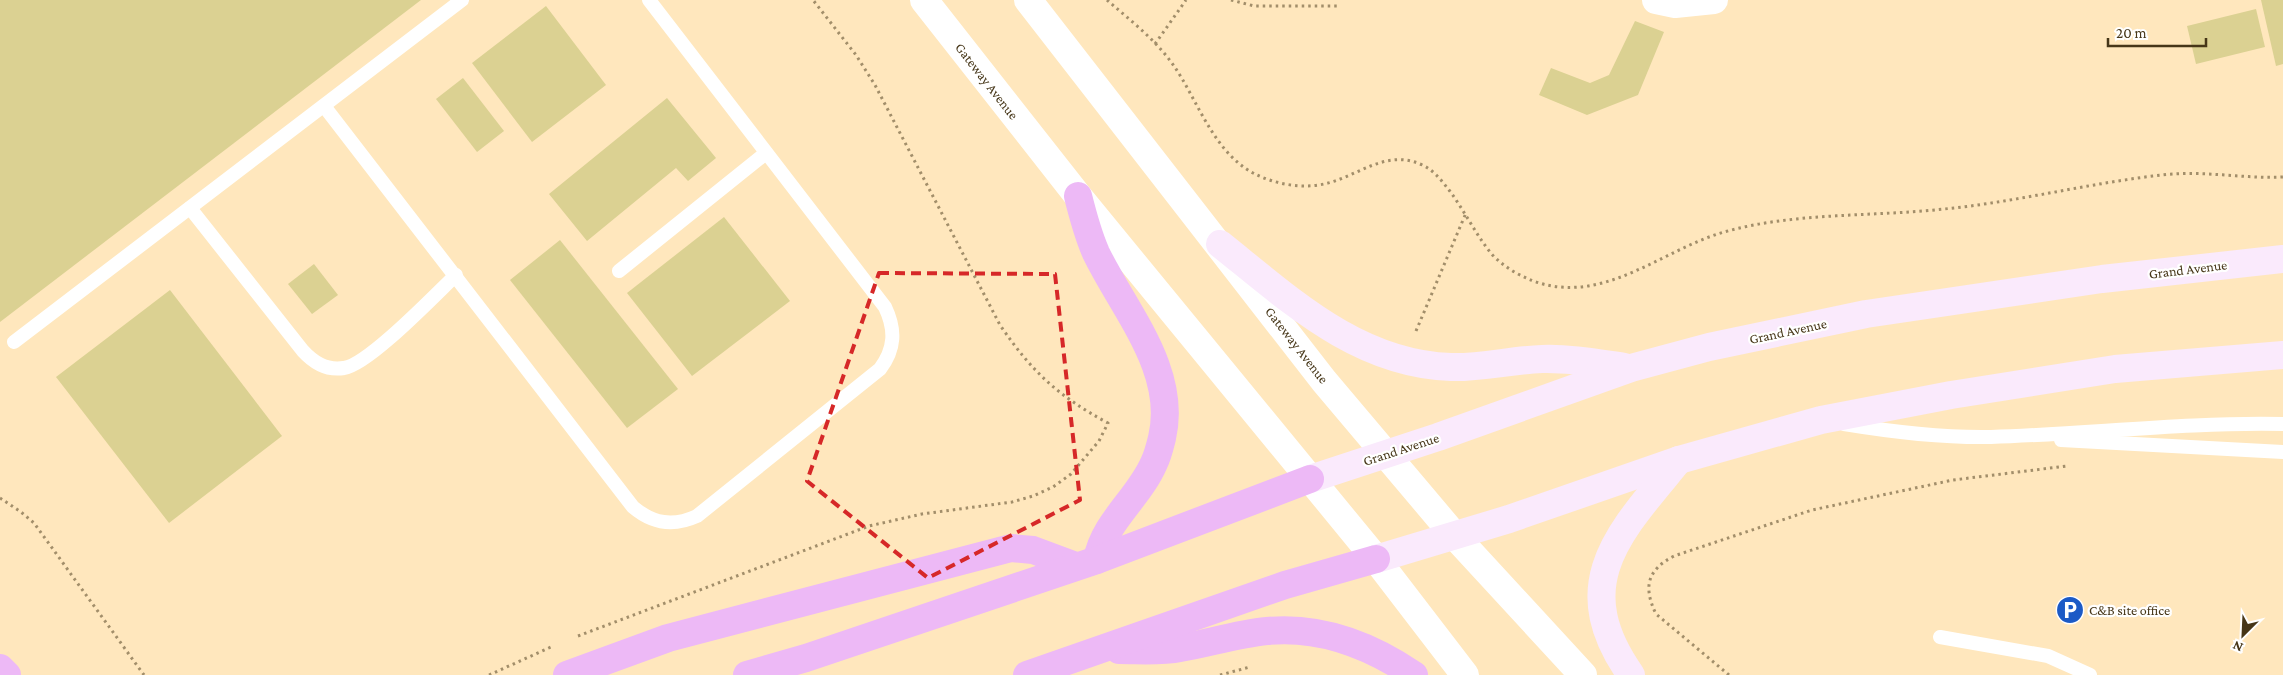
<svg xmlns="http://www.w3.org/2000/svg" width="2283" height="675" font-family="'Crimson Pro',serif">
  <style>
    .building { fill: #dbd192 }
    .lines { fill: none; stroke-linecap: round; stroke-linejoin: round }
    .path { stroke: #a28e6a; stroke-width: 3; stroke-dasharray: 2.5 4; stroke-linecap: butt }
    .service { stroke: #fff; stroke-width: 14 }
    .minor { stroke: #fff; stroke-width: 28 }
    .tertiary { stroke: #fff; stroke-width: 28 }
    .secondary { stroke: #faeafc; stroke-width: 28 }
    .motorway { stroke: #edb9f6; stroke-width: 28 }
    .marked { fill: none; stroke: #d62828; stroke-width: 4; stroke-dasharray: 10 6; stroke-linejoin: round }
    .labels { text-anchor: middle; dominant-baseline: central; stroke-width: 4.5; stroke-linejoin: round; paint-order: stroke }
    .street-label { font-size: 14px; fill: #463618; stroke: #fff }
    .poi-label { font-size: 14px; fill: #463618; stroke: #fff; text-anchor: start }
  </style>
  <rect width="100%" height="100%" fill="#ffe7bd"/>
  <g class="building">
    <polygon points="0,0 421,0 0,322"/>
    <polygon points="2261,0 2283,0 2283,64 2276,66"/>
    <polygon points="546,6 606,85 532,142 472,63"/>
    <polygon points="2256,9 2265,47 2196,64 2187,26"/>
    <polygon points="1635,21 1664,32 1638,95 1587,115 1539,95 1551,68 1590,83 1609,75"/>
    <polygon points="463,78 504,131 477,152 436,99"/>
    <polygon points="667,98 716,158 688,181 676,168 587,241 549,194"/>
    <polygon points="724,217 790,301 692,376 627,293"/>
    <polygon points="560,240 678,389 627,428 510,280"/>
    <polygon points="314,264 338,295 312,314 288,284"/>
    <polygon points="170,290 282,436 169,523 56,377"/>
  </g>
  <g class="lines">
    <g class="path">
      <path d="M 1107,0 C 1130,20 1156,40 1174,66 C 1198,101 1213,151 1253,173 C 1274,184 1301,189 1324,184 C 1357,177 1385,149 1420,164 C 1433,169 1441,180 1449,190 C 1464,210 1475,233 1490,252 C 1503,268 1528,281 1547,285 C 1611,299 1665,249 1724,232 C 1795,212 1871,217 1944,209 C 2017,202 2089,183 2162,175 C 2203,170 2243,179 2283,177"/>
      <polyline points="1231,0 1254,6 1340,6"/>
      <polyline points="1155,44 1186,0"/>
      <polyline points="1416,331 1466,213"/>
      <polyline points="0,498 21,512 34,523 144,675"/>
      <path d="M 578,636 L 869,526 L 922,514 L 1012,502 L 1033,496 L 1053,487 L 1071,474 L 1099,441 L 1108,423 C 1058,396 1032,372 1000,325 L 875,85 L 856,55 L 813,0"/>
      <polyline points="489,675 551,647"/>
      <polyline points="1220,675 1250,667"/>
      <path d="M 1729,675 L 1656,614 C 1643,587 1647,570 1674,556 L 1812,510 L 1953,480 L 2067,466"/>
    </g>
    <g class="service">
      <path d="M 324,106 L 633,507 C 653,524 673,527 697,516 L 880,369 C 895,349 896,330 885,307 L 649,0"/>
      <path d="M 190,208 L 303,351 C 314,363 327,371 344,368 C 368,365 435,295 456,275"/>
      <polyline points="619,271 766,153"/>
      <polyline points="14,342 462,0"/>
      <path d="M 1844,424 C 1893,432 1941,438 1991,437 C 2089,434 2185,422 2283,424"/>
      <polyline points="2061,440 2283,452"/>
      <polyline points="1940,637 2048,656 2090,675"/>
    </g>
    <polyline class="minor" points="1656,0 1675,4 1714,0"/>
    <g class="tertiary">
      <polyline points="924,0 1078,196 1376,559 1465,675"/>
      <polyline points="1028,0 1324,381 1454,535 1583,675"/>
    </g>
    <g class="secondary">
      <path d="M 1220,244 C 1289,299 1357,364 1451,367 C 1481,368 1511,360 1542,359 C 1569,358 1597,363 1625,367"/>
      <polyline points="1310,479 1438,437 1631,368 1709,347 1866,314 2102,279 2283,259"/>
      <polyline points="1376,559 1509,519 1679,460 1821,420 1951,395 2115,369 2283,355"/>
      <path d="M 1631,675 C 1566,583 1620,532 1679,460"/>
    </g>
    <g class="motorway">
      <path d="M 1078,196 C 1083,216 1088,235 1096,253 C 1124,311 1178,370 1162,438 C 1160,446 1158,455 1154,463 C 1139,498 1104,522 1097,560"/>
      <path d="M 1119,650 C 1140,650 1160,652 1180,648 C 1209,643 1237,634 1267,631 C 1320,626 1370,645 1414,675"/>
      <polyline points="0,668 7,675"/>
      <polyline points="567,675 668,638 1011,548 1033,550 1076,566"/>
      <polyline points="747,675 806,658 1097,560 1310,479"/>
      <polyline points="1027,675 1285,585 1376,559"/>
    </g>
  </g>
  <path class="marked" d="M 879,273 L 1055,274 L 1080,500 L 928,578 L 807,481 Z"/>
  <defs>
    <g id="parking-disc" transform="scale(1.4375)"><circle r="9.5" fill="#1c5ac6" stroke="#fff"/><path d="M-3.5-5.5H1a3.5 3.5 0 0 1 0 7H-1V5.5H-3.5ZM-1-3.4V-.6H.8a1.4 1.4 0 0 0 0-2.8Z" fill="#fff"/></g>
  </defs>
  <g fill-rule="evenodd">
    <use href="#parking-disc" x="2070" y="610"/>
  </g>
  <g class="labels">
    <g class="street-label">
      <text transform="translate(987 81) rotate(52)">Gateway Avenue</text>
      <text transform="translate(2188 269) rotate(-7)">Grand Avenue</text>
      <text transform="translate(1788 331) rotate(-12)">Grand Avenue</text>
      <text transform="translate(1297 345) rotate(52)">Gateway Avenue</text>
      <text transform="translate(1401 449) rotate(-18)">Grand Avenue</text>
    </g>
    <g class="poi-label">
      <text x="2089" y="610">C&amp;B site office</text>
    </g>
  </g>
  <g transform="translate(2243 635) rotate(204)" stroke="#ffffff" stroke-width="4" paint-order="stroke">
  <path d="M0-4L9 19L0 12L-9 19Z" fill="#463618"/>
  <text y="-8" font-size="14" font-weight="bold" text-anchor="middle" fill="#463618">N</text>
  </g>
  <path d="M2108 38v8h98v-8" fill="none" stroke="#463618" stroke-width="2.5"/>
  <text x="2116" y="38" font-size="15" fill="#463618" stroke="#ffffff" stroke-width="4" paint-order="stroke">20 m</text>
</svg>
